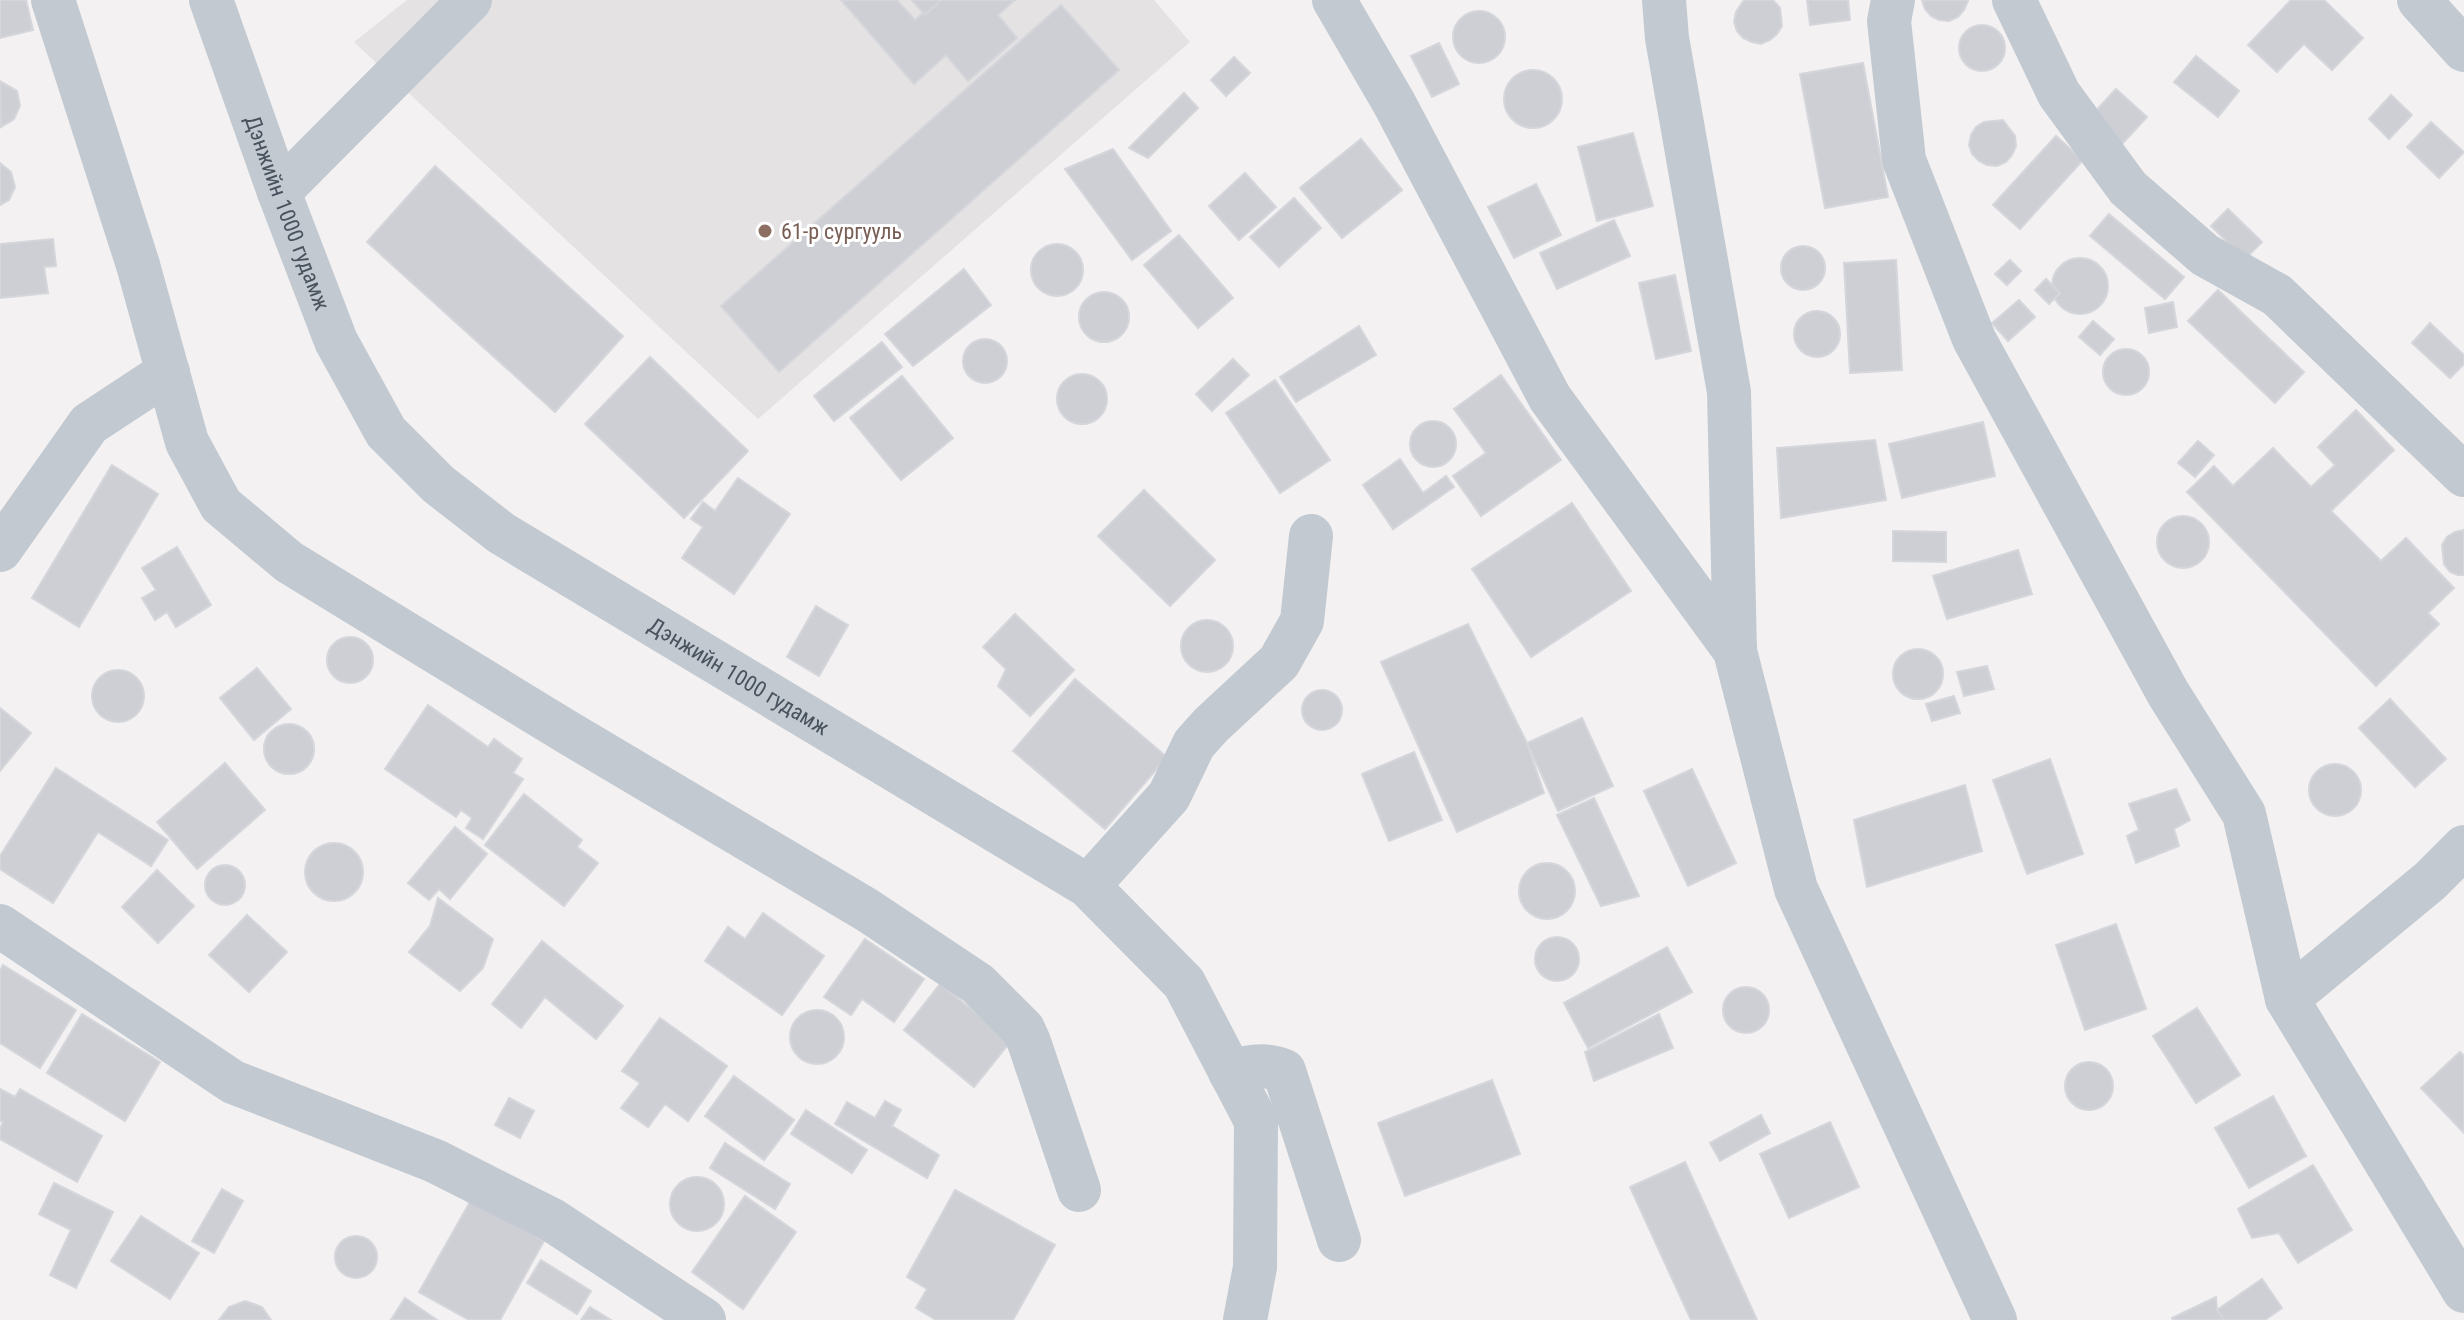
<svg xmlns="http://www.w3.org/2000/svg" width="2464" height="1320" font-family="'Roboto Condensed',sans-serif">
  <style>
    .education { fill: #e4e2e2 }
    .building { fill: #cecfd5; stroke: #d5d6db; stroke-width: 2 }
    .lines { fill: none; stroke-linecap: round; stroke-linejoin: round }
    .minor { stroke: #c2c9d1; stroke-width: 44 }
    .education-dot { fill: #8d6e63; stroke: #fff; stroke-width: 3 }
    .labels { text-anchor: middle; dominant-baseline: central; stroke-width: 6; stroke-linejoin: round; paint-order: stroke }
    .street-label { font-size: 22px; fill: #49525d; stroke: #fff }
    .education-label { font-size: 22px; fill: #785e54; stroke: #fff; text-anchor: start }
  </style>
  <rect width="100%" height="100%" fill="#f3f1f1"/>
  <polygon class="education" points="407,0 1154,0 1190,42 758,419 354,42"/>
  <g class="building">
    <polygon points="0,0 26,0 33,30 0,38"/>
    <polygon points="841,0 897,0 915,20 937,0 1015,0 998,15 1017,38 968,81 946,55 914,84"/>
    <polygon points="912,0 941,0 925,15"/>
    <polygon points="1744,0 1773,0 1780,8 1782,26 1777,34 1770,40 1761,44 1752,42 1743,38 1737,31 1734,22 1736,12"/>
    <polygon points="1807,0 1848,0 1850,20 1810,25"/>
    <polygon points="1922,0 1968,0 1968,1 1964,10 1958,17 1949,21 1939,20 1931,16 1925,9"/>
    <polygon points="2291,0 2324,0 2363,38 2332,70 2304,44 2277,72 2248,45"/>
    <polygon points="1061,5 1119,70 779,372 721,306"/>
    <circle cx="1479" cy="37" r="26"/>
    <circle cx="1982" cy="48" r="23"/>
    <polygon points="1439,43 1459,84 1432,97 1411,56"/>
    <polygon points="2196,56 2239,91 2218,117 2174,82"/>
    <polygon points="1234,57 1250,73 1226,96 1211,80"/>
    <polygon points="1863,63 1888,197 1825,208 1800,74"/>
    <circle cx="1533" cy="99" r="29"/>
    <polygon points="0,81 17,91 20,106 14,119 1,127"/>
    <polygon points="2116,89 2147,117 2121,145 2091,116"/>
    <polygon points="1184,93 1198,108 1148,158 1129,148"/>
    <polygon points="2391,95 2412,115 2389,139 2369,119"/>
    <polygon points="2003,120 2015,136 2016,146 2012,155 2006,162 1997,166 1987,165 1979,161 1972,154 1969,145 1971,135 1976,127 1984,122"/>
    <polygon points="2431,122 2464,152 2439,178 2407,147"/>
    <polygon points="1633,133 1653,206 1597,221 1578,147"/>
    <polygon points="2056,136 2083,160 2020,229 1993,205"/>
    <polygon points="1361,139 1402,190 1342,238 1300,188"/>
    <polygon points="1113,149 1171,231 1132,260 1065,169"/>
    <polygon points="0,163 11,172 15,187 9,200 0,205"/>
    <polygon points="435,166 623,336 555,412 367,242"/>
    <polygon points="1245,173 1276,207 1239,240 1209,206"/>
    <polygon points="1536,184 1561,235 1514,258 1488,207"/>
    <polygon points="1294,198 1321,228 1279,267 1250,237"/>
    <polygon points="2228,209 2262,242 2245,259 2211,226"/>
    <polygon points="2109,214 2184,277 2165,299 2090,236"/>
    <polygon points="1614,220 1630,256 1557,289 1540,253"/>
    <polygon points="1179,235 1233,298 1198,328 1144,265"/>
    <polygon points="53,239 56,266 44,267 48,293 0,298 0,244"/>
    <circle cx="1057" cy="270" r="26"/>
    <circle cx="1803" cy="268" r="22"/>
    <circle cx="2080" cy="286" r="28"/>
    <polygon points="1896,260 1902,370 1850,373 1844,263"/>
    <polygon points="2010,260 2021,271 2007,285 1995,274"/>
    <polygon points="964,269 991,305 913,366 885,334"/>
    <polygon points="1675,275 1691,351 1656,359 1639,283"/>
    <polygon points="2046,279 2060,293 2049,304 2035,290"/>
    <polygon points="2218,290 2304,372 2275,403 2188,321"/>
    <circle cx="1104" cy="317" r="25"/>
    <polygon points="2019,300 2035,317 2008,341 1992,323"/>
    <polygon points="2173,302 2177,327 2149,333 2145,308"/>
    <circle cx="1817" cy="334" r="23"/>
    <polygon points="2093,321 2114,339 2100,355 2079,337"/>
    <polygon points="2430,323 2464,355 2464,364 2450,378 2412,343"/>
    <polygon points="1359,326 1376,355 1296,402 1280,377"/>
    <circle cx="985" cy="361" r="22"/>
    <polygon points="882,342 902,367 834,421 814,396"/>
    <circle cx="2126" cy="372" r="23"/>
    <polygon points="650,357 748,451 684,518 585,424"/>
    <polygon points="1233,359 1249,375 1212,411 1196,394"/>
    <circle cx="1082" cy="399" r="25"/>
    <polygon points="1501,375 1561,460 1481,516 1453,476 1486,453 1454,409"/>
    <polygon points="902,376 953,438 901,480 850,418"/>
    <polygon points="1275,380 1330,460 1280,493 1226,413"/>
    <polygon points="2356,410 2394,450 2331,511 2381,561 2406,538 2454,588 2428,613 2439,624 2376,686 2187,492 2214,466 2233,486 2273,448 2311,487 2335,465 2318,447"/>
    <circle cx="1433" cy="444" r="23"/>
    <polygon points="1983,422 1995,476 1902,498 1889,444"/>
    <polygon points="1875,440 1886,500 1781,518 1777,448"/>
    <polygon points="2198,441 2214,455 2195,477 2178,463"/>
    <polygon points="1400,459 1423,493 1446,476 1454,487 1393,529 1363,485"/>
    <polygon points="112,465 158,494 79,627 32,598"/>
    <polygon points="738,478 790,514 734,594 682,558 703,527 691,519 703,502 715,511"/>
    <polygon points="1144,490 1215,560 1170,606 1098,536"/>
    <polygon points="1572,503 1631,591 1531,657 1472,569"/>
    <circle cx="2183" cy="542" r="26"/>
    <polygon points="2464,530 2464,575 2458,575 2450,572 2444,564 2442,545 2447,537 2455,532"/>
    <polygon points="1893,531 1946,532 1946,562 1893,561"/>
    <polygon points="177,547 211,605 176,627 167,612 155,620 142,598 156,590 142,568"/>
    <polygon points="2018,550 2032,594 1947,619 1933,576"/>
    <polygon points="816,606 848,625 819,676 787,657"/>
    <polygon points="1015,614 1074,670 1030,716 998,686 1006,669 983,647"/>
    <circle cx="1207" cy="646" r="26"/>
    <polygon points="1468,624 1527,743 1544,793 1457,832 1381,662"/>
    <circle cx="350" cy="660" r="23"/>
    <circle cx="1918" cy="674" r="25"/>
    <polygon points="1987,666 1994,689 1964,696 1957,672"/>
    <polygon points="257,668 291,709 254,740 220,698"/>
    <circle cx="118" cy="696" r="26"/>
    <polygon points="1075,679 1167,757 1105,829 1013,751"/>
    <circle cx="1322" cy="710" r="20"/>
    <polygon points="1954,696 1960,713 1932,721 1926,704"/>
    <polygon points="2390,699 2446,759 2415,787 2359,728"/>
    <polygon points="428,705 488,747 494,739 522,759 513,773 523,779 483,839 466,828 472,818 461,810 456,817 385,769"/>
    <polygon points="0,708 31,733 0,771"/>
    <polygon points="1582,718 1613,786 1558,811 1527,743"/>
    <circle cx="289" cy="749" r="25"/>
    <polygon points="1414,752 1442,820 1389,841 1362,774"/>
    <polygon points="2050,759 2083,854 2027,874 1993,780"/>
    <polygon points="225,763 265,810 197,869 157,822"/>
    <circle cx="2335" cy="790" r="26"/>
    <polygon points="56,768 168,840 151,866 98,832 53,903 0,869 0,856"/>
    <polygon points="1692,769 1736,863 1688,886 1644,791"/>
    <polygon points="1965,785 1982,851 1867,887 1854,820"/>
    <polygon points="2176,789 2190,820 2174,829 2179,846 2136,863 2127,836 2139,830 2129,804"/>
    <polygon points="524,794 582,840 577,847 598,863 564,906 485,845"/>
    <polygon points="1594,798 1639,896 1601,906 1557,815"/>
    <polygon points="455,827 487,854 450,899 439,889 429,900 408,883"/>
    <circle cx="334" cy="872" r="29"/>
    <circle cx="1547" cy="891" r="28"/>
    <circle cx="225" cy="885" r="20"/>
    <polygon points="157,870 194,906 158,943 122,907"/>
    <polygon points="438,898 493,939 483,968 460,991 409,952 430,926"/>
    <polygon points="763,913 824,956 782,1015 705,961 728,927 745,939"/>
    <polygon points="247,915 287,952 249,992 209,955"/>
    <polygon points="2116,924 2146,1009 2085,1030 2056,945"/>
    <circle cx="1557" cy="959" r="22"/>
    <polygon points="865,939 924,979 894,1022 862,999 851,1015 824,997"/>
    <polygon points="542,941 623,1006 596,1039 545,997 521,1028 492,1004"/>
    <polygon points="1667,947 1692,992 1588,1048 1564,1003"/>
    <polygon points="3,965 76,1010 40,1068 0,1043 0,971"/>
    <polygon points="940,984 1011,1041 974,1087 904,1030"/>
    <circle cx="1746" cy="1010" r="23"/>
    <polygon points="2197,1008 2240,1075 2196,1103 2153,1036"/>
    <circle cx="817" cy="1037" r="27"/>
    <polygon points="82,1014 160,1062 125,1121 47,1073"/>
    <polygon points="1659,1014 1673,1048 1594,1081 1585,1052"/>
    <polygon points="660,1018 727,1066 688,1121 665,1104 648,1127 621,1108 640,1083 622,1071"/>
    <polygon points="2460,1052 2464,1056 2464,1133 2421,1088"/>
    <circle cx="2089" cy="1086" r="24"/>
    <polygon points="734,1076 794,1120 764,1160 705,1116"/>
    <polygon points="1492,1080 1520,1154 1405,1196 1378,1123"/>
    <polygon points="0,1089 15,1097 20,1089 102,1136 77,1182 0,1139 0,1129 3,1122 0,1121"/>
    <polygon points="2273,1096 2306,1156 2249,1188 2215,1128"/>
    <polygon points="509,1098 534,1111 520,1138 495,1125"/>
    <polygon points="885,1101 901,1110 892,1126 939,1155 927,1178 835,1124 847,1102 875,1118"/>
    <polygon points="806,1110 867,1150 852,1173 791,1134"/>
    <polygon points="1761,1115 1770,1133 1720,1161 1710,1143"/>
    <polygon points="1830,1122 1859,1187 1789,1218 1760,1154"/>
    <polygon points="725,1143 790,1184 775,1209 710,1168"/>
    <polygon points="1685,1162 1757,1320 1691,1320 1630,1187"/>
    <polygon points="2313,1165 2352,1230 2298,1263 2279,1233 2252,1238 2238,1209"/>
    <circle cx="697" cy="1204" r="27"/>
    <polygon points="54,1183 113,1212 76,1288 50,1275 71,1230 39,1214"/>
    <polygon points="222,1189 243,1201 214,1253 192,1241"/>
    <polygon points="955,1190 1055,1245 1013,1320 936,1320 916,1308 927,1289 907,1277"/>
    <polygon points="745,1196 796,1232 743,1309 692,1272"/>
    <polygon points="471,1200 544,1241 500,1320 469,1320 419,1292"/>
    <polygon points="141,1216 199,1253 170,1299 111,1261"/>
    <circle cx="356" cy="1257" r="21"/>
    <polygon points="541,1260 591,1291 577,1314 527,1283"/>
    <polygon points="2262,1279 2282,1308 2265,1320 2224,1320 2217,1310"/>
    <polygon points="2216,1297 2217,1310 2224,1320 2173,1320 2172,1318"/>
    <polygon points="405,1298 437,1320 391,1320"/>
    <polygon points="245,1301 262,1307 271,1320 219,1320 229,1307"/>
    <polygon points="590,1307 611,1320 581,1320"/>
  </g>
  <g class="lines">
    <g class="minor">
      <polyline points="53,0 138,265 187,442 221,505 289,562 567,732 867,910 978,984 1023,1029 1029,1042 1079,1190"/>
      <path id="s1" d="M 211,0 L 279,192 L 336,341 L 386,432 L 438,484 L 501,533 L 1088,886 L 1184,983 L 1256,1121 L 1255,1267 L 1245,1320"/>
      <polyline points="1334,0 1394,103 1550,398 1735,651 1796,889 1995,1320"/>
      <polyline points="1664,0 1667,38 1729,392 1735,651"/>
      <polyline points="1893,0 1889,21 1904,160 1974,339 2168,693 2244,814 2287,999 2464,1291"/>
      <polyline points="2014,0 2059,94 2128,188 2205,255 2277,295 2464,475"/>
      <polyline points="2419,0 2464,50"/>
      <polyline points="279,192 470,0"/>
      <polyline points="0,550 89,424 168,372"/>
      <polyline points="1088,886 1169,796 1194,744 1211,725 1279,662 1302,621 1311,536"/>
      <polyline points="0,926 233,1082 435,1161 552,1220 704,1320"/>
      <polyline points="2287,999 2430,881 2464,847"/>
      <path d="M 1230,1072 C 1248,1066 1267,1063 1284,1071 L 1339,1240"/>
    </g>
  </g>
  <circle class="education-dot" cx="765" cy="231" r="8"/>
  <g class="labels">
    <g class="street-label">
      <text stroke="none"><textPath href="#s1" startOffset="226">Дэнжийн 1000 гудамж</textPath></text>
      <text stroke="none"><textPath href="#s1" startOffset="898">Дэнжийн 1000 гудамж</textPath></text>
    </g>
    <g class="education-label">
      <text x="781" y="231">61-р сургууль</text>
    </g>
  </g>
</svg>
